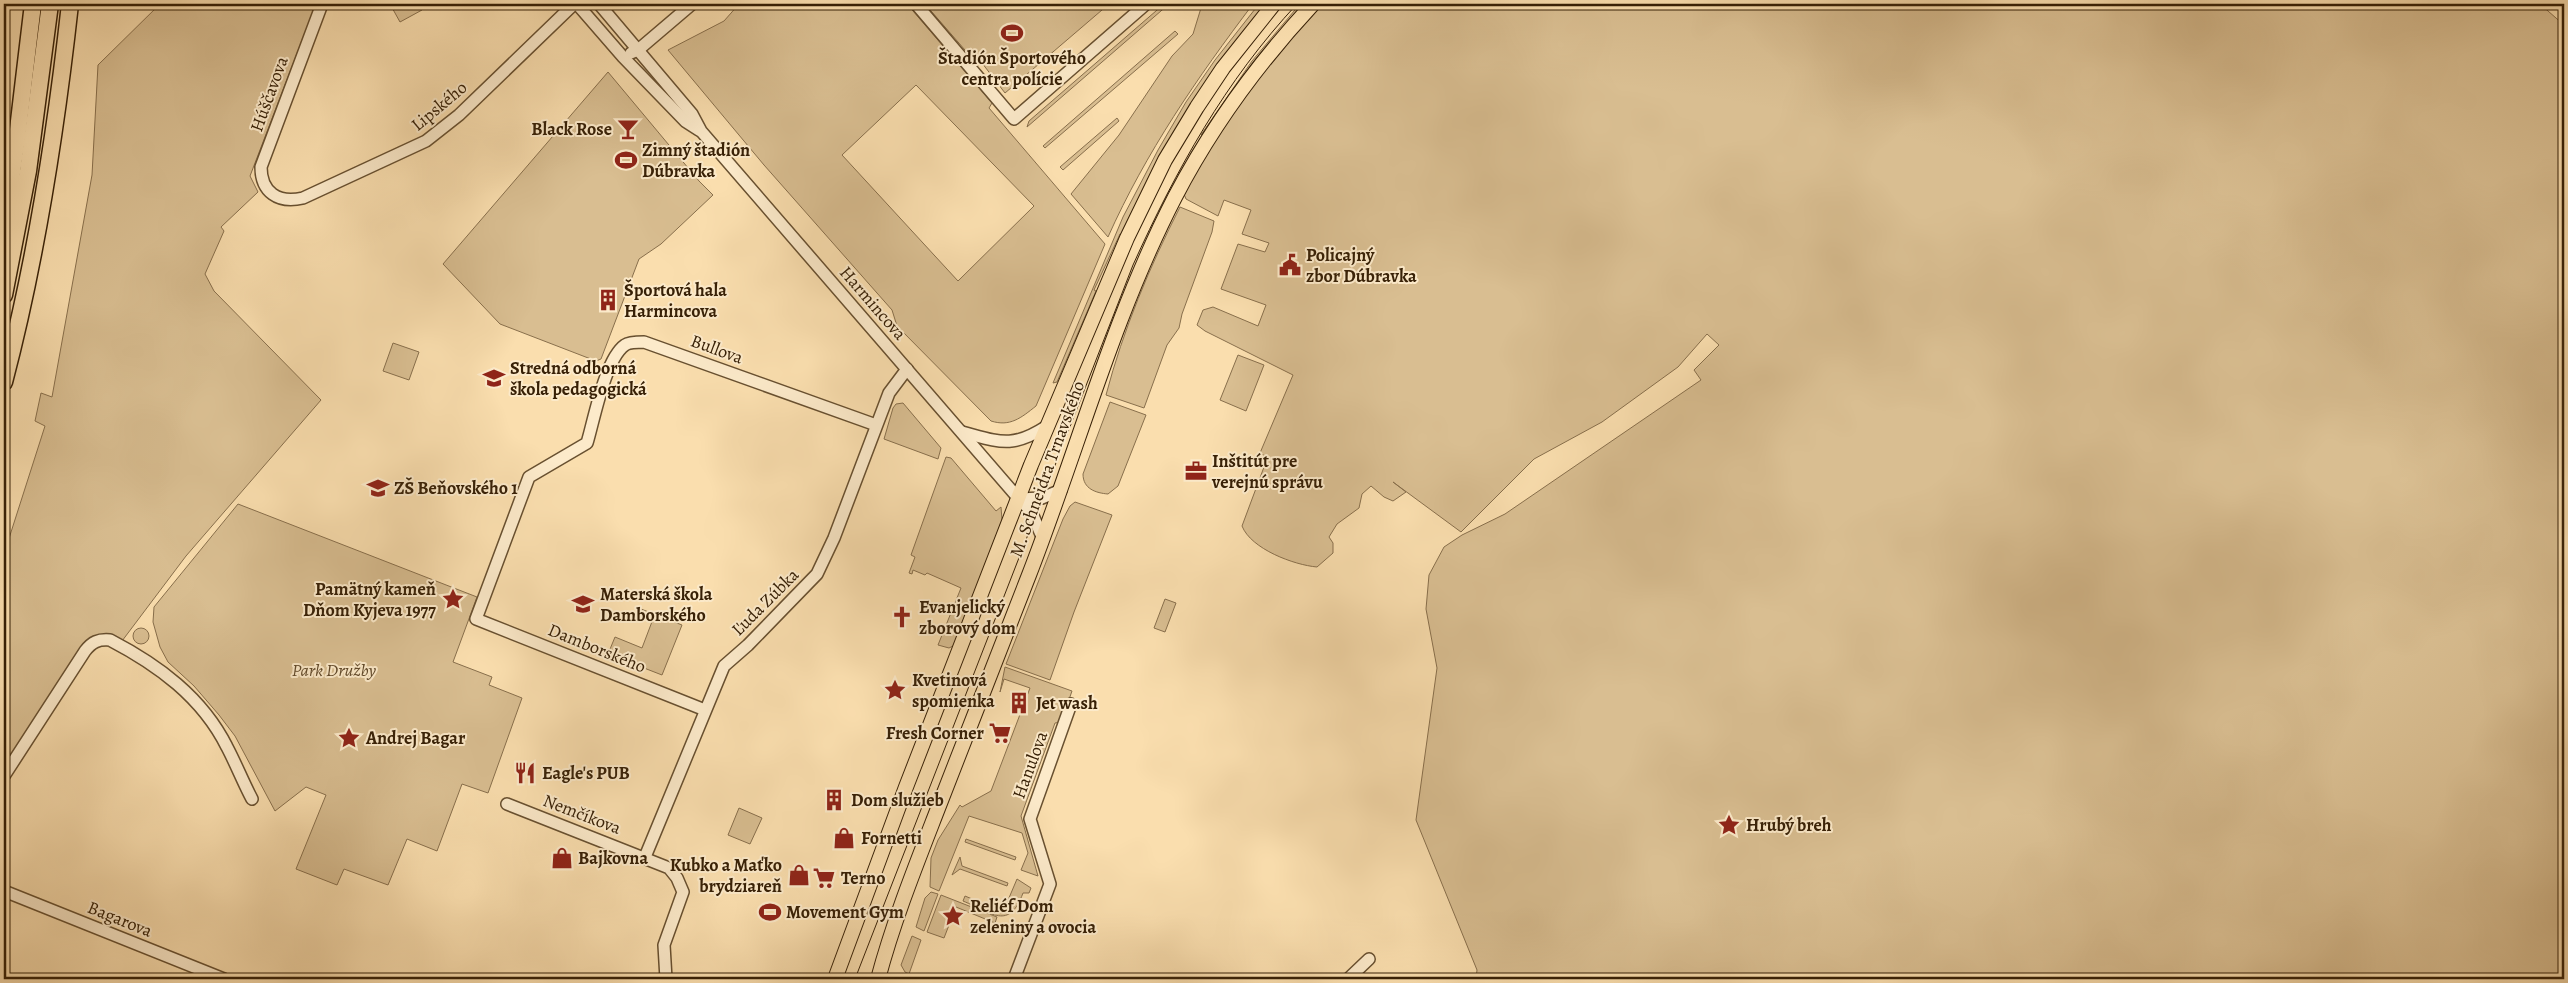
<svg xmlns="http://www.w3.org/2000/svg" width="2568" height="983" font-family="Alegreya,serif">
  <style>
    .green { fill: #d9be91; stroke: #886f4c; fill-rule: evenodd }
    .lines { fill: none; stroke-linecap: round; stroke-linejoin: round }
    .minor-casing { stroke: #685030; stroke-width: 14 }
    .major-casing { stroke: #372006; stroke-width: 16 }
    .highway-casing { stroke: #372006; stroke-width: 19 }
    .minor { stroke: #fceaca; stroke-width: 11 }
    .major { stroke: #fadeae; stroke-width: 14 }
    .highway { stroke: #fadeae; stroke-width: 16 }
    .tram { stroke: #372006; stroke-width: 1 }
    .labels { text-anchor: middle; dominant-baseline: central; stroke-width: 4; stroke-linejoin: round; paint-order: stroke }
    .poi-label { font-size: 18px; font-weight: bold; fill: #372006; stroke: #fceaca; text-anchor: start }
    .street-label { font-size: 18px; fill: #372006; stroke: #fceaca }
    .park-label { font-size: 18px; font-style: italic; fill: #604829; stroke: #fceaca }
  </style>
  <rect width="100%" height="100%" fill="#fadeae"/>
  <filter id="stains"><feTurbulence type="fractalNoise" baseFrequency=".004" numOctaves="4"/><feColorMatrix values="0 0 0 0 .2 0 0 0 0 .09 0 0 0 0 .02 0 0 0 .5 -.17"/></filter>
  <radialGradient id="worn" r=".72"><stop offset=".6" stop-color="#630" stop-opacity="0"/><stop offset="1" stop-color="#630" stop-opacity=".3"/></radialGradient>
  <g class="green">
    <path d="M 160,4 L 316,4 L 250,176 L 258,192 L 221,227 L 224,231 L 205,274 L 214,291 L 321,400 L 186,556 L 122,641 C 106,633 96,632 82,645 L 4,766 L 4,554 L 45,426 L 35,421 L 41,393 L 52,397 L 92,175 L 98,65 Z"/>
    <polygon points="390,4 419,4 422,10 400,22"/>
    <path d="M 739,4 L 907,4 L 992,103 L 989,108 L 1105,244 L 1036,406 C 1021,418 1010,427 991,421 L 897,326 L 892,310 L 764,165 L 668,50 L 724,21 ZM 916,85 L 1034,206 L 958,281 L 842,155 Z"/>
    <polygon points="925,4 1109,4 1005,93 982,63 978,65"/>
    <polygon points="1164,4 1169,4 1027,127 1029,121"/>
    <path d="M 1204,4 L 1253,4 C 1197,78 1146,152 1108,237 L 1071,194 L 1119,135 L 1172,56 L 1193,34 L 1201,8 Z"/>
    <path d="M 1259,4 L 1266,4 C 1207,74 1159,150 1122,235 L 1120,234 L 1094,290 L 1096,291 L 1057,382 L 1053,383 L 1123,217 L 1158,150 L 1186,102 L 1215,60 Z"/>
    <polygon points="1300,4 1303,4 1253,62 1201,135 1252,61"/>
    <path d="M 1322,4 L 2540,4 L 2564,25 L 2564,979 L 1476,979 L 1477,970 L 1416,820 L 1437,668 L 1426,609 L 1429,575 L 1444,547 L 1462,535 L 1505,514 L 1701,380 L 1694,370 L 1719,345 L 1707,334 L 1678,367 L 1602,422 L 1534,459 L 1461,532 L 1393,482 L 1406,492 L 1393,501 L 1384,497 L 1371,486 L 1362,494 L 1359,508 L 1337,524 L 1329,537 L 1333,543 L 1333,553 L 1317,567 C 1294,565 1251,549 1242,526 L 1264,467 L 1261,466 L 1265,456 L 1260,453 L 1293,375 L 1205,331 L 1197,325 L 1203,310 L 1213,307 L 1258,326 L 1266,305 L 1221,289 L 1238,244 L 1265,252 L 1269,243 L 1242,234 L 1251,210 L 1224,200 L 1218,216 L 1186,199 L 1184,194 C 1217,128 1268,55 1322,4 Z"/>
    <polygon points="1175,31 1178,34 1045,148 1043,146"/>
    <polygon points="608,72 699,181 713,195 661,244 639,259 601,359 596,361 500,324 443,264"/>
    <polygon points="1117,118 1119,121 1063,170 1060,167"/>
    <path d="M 1180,207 L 1214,221 L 1212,232 L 1182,314 L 1179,328 L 1167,345 L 1144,408 L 1106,395 C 1123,330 1150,266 1180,207 Z"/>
    <polygon points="393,343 419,352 409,380 383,371"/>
    <polygon points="1238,355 1264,365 1246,411 1220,400"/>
    <path d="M 1110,402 L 1146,415 L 1118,486 L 1108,494 C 1096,493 1083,489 1083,474 Z"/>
    <polygon points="903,403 941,448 938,459 884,439 893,408 896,404"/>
    <polygon points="946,457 951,458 996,511 1001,507 1002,520 955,645 949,648 938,645 961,588 927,573 925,575 913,570 912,574 909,573 915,557 911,555"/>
    <polygon points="1075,502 1112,515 1074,612 1050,680 1006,664 1063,519 1070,506"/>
    <polygon points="238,504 477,597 453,662 492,677 489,685 522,698 488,793 462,784 437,851 407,839 388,885 344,869 337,885 296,869 326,795 306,787 275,811 235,736 219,715 194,686 168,662 160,647 153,622 154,607"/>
    <polygon points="1165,599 1176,603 1165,632 1154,628"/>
    <polygon points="641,609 682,625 662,675 608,654 615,637 642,648 653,619 639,613"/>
    <circle cx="141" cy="636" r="8"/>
    <polygon points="1005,667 1072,691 1061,722 1055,723 1021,816 1038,876 1021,870 1028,853 1022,833 969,816 939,891 930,887 931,858 938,840 960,805 962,807 991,791 1030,688 1004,679 1000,692"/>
    <polygon points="739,808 762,818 750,844 728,835"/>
    <polygon points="966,839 1016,857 1015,860 965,842"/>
    <polygon points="960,857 962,866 1008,883 1007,886 960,869 952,875"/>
    <path d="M 1017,879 L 1031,888 L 1029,893 L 1023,893 C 1009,931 992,913 963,901 L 965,896 L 1003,912 Z"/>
    <polygon points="931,892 938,894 924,931 916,927 925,898"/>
    <polygon points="941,895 997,917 995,923 956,907 944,938 927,932"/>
    <polygon points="912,936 921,940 909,974 905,972 901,965"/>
  </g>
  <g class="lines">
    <g class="minor-casing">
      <g id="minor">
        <path d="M 322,4 L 261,167 C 261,192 278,204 303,198 L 426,141 L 459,115 L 574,4"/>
        <polyline points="577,4 623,57 685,121 699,130"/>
        <polyline points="599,4 692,114 701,131 1019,499 1031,511 1043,539"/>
        <polyline points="916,4 1014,119 1146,4"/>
        <polyline points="631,53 638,50 692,4"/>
        <path d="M 962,432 C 1000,442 1012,449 1047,426"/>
        <polyline points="1019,499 1042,498 1061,490"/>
        <path d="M 705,710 L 476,619 L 529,477 L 587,443 C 594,420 605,359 625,345 C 629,342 638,342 644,342 L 876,425"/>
        <path d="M 4,776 L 85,651 C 92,642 98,639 110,640 C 158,665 202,697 227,747 C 236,764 243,782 252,799"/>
        <polyline points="507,804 669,868 677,878 683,892 664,945 666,979"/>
        <polyline points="645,857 724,666 748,645 817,574 834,538 889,393 907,369"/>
        <polyline points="4,891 224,979"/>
        <polyline points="1014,979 1050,884 1030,819 1071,704"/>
        <polyline points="1348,979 1369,959"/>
      </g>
    </g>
    <g class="major-casing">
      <g id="major">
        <polyline points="835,979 906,787 1031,465 1127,238 1165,160 1197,107 1223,68 1274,4"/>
        <path d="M 878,979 C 893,923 914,870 935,816 C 966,736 998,655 1029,575 C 1078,449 1113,317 1175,197 C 1212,126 1259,62 1313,4"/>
      </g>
    </g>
    <g class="highway-casing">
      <g id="highway">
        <polyline points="9,241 7,207 17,138 33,4"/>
        <polyline points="4,295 28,171 50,4"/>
        <path d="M 4,382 C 37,257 56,131 70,4"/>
      </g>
    </g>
    <use href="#minor" class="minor"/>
    <use href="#major" class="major"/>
    <use href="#highway" class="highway"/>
    <path class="tram" d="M 855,979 L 1133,265 C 1176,170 1225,81 1297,4"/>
  </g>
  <defs>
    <g id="stadium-bare" transform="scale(1.725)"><path d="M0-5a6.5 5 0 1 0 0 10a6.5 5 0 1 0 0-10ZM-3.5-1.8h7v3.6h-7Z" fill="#8f2418" stroke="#fceaca" stroke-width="2.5" paint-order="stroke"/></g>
    <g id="bar-bare" transform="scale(1.725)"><path d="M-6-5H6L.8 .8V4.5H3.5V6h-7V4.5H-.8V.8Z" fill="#8f2418" stroke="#fceaca" stroke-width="2.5" paint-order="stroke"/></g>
    <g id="civic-bare" transform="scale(1.725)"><path d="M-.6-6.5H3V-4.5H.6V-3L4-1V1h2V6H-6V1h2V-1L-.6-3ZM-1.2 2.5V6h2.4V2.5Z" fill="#8f2418" stroke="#fceaca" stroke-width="2.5" paint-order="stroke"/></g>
    <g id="building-bare" transform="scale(1.725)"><path d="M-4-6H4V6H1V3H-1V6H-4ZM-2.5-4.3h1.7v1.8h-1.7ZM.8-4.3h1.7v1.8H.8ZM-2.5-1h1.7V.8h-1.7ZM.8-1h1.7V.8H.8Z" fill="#8f2418" stroke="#fceaca" stroke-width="2.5" paint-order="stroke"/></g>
    <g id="school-bare" transform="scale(1.725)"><path d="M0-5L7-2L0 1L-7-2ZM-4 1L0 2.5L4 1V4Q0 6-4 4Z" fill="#8f2418" stroke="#fceaca" stroke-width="2.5" paint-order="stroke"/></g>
    <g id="office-bare" transform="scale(1.725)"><path d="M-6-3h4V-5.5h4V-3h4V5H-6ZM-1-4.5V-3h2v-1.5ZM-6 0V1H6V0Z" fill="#8f2418" stroke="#fceaca" stroke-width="2.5" paint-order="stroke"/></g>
    <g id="sight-bare" transform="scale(1.725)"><path d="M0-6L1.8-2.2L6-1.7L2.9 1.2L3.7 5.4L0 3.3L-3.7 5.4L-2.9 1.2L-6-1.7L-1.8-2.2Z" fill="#8f2418" stroke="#fceaca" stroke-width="2.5" paint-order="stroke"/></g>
    <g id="church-bare" transform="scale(1.725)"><path d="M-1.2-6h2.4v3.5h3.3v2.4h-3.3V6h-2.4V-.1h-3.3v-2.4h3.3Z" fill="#8f2418" stroke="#fceaca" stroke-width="2.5" paint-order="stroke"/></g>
    <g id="supermarket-bare" transform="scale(1.725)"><path d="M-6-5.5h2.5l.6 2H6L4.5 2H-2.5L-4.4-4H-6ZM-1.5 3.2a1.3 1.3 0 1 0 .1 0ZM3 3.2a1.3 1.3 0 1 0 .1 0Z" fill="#8f2418" stroke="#fceaca" stroke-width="2.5" paint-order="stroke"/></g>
    <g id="restaurant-bare" transform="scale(1.725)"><path d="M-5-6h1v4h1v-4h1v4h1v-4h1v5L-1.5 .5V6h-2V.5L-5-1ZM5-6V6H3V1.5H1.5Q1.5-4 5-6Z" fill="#8f2418" stroke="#fceaca" stroke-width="2.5" paint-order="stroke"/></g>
    <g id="shop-bare" transform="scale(1.725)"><path d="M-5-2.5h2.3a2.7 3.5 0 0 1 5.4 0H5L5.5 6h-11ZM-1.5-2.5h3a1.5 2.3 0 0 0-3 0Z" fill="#8f2418" stroke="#fceaca" stroke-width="2.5" paint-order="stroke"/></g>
  </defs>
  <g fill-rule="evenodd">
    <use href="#stadium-bare" x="1012" y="33"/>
    <use href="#bar-bare" x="628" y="129"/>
    <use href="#stadium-bare" x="626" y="160"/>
    <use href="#civic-bare" x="1290" y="265"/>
    <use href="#building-bare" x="608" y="300"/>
    <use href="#school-bare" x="494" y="378"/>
    <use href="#office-bare" x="1196" y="471"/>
    <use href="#school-bare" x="378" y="488"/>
    <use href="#sight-bare" x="453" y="599"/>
    <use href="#school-bare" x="583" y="604"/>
    <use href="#church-bare" x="902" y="617"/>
    <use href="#sight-bare" x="895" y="690"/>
    <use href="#building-bare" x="1019" y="703"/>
    <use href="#supermarket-bare" x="1000" y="733"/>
    <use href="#sight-bare" x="349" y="738"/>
    <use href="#restaurant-bare" x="525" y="773"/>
    <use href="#building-bare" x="834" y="800"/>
    <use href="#sight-bare" x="1729" y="825"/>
    <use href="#shop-bare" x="844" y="838"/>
    <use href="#shop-bare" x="562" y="858"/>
    <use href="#shop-bare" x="799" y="875"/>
    <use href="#supermarket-bare" x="824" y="878"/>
    <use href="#stadium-bare" x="770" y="912"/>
    <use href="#sight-bare" x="953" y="916"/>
  </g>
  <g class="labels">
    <g class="poi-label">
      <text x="1012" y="58" text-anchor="middle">Štadión Športového<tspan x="1012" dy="21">centra polície</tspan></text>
      <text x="612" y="129" text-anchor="end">Black Rose</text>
      <text x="642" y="150">Zimný štadión<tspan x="642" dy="21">Dúbravka</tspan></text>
      <text x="1306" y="255">Policajný<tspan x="1306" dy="21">zbor Dúbravka</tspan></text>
      <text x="624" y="290">Športová hala<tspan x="624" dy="21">Harmincova</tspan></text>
      <text x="510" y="368">Stredná odborná<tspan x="510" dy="21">škola pedagogická</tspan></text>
      <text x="1212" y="461">Inštitút pre<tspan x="1212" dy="21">verejnú správu</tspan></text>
      <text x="394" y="488">ZŠ Beňovského 1</text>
      <text x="436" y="589" text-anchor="end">Pamätný kameň<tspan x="436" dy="21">Dňom Kyjeva 1977</tspan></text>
      <text x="600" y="594">Materská škola<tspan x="600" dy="21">Damborského</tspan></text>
      <text x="919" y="607">Evanjelický<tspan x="919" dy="21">zborový dom</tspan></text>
      <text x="912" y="680">Kvetinová<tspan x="912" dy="21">spomienka</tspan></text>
      <text x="1036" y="703">Jet wash</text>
      <text x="984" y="733" text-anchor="end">Fresh Corner</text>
      <text x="366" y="738">Andrej Bagar</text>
      <text x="542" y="773">Eagle's PUB</text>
      <text x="851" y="800">Dom služieb</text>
      <text x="1746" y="825">Hrubý breh</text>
      <text x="861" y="838">Fornetti</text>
      <text x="578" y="858">Bajkovna</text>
      <text x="782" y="865" text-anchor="end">Kubko a Maťko<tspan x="782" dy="21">brydziareň</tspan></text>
      <text x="841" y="878">Terno</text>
      <text x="970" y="906">Reliéf Dom<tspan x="970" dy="21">zeleniny a ovocia</tspan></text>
      <text x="786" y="912">Movement Gym</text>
    </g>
    <g class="street-label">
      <text transform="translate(269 94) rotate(-70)">Húščavova</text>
      <text transform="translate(439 106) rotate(-40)">Lipského</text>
      <text transform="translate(873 303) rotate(49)">Harmincova</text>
      <text transform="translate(717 349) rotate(20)">Bullova</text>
      <text transform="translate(1047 469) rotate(-70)">M. Schneidra Trnavského</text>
      <text transform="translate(765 602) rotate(-45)">Ľuda Zúbka</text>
      <text transform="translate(597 648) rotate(22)">Damborského</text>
      <text transform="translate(1030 765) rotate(-70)">Hanulova</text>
      <text transform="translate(582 814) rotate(21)">Nemčíkova</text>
      <text transform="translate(120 919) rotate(22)">Bagarova</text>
    </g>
    <g class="park-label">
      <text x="334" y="670">Park Družby</text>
    </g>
  </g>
  <rect width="2568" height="983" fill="none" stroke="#fadeae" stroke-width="20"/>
  <rect x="5" y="5" width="2558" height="973" fill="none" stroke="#372006" stroke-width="2.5"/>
  <rect x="10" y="10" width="2548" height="963" fill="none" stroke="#372006"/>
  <rect width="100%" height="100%" filter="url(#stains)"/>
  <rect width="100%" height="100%" fill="url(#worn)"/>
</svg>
